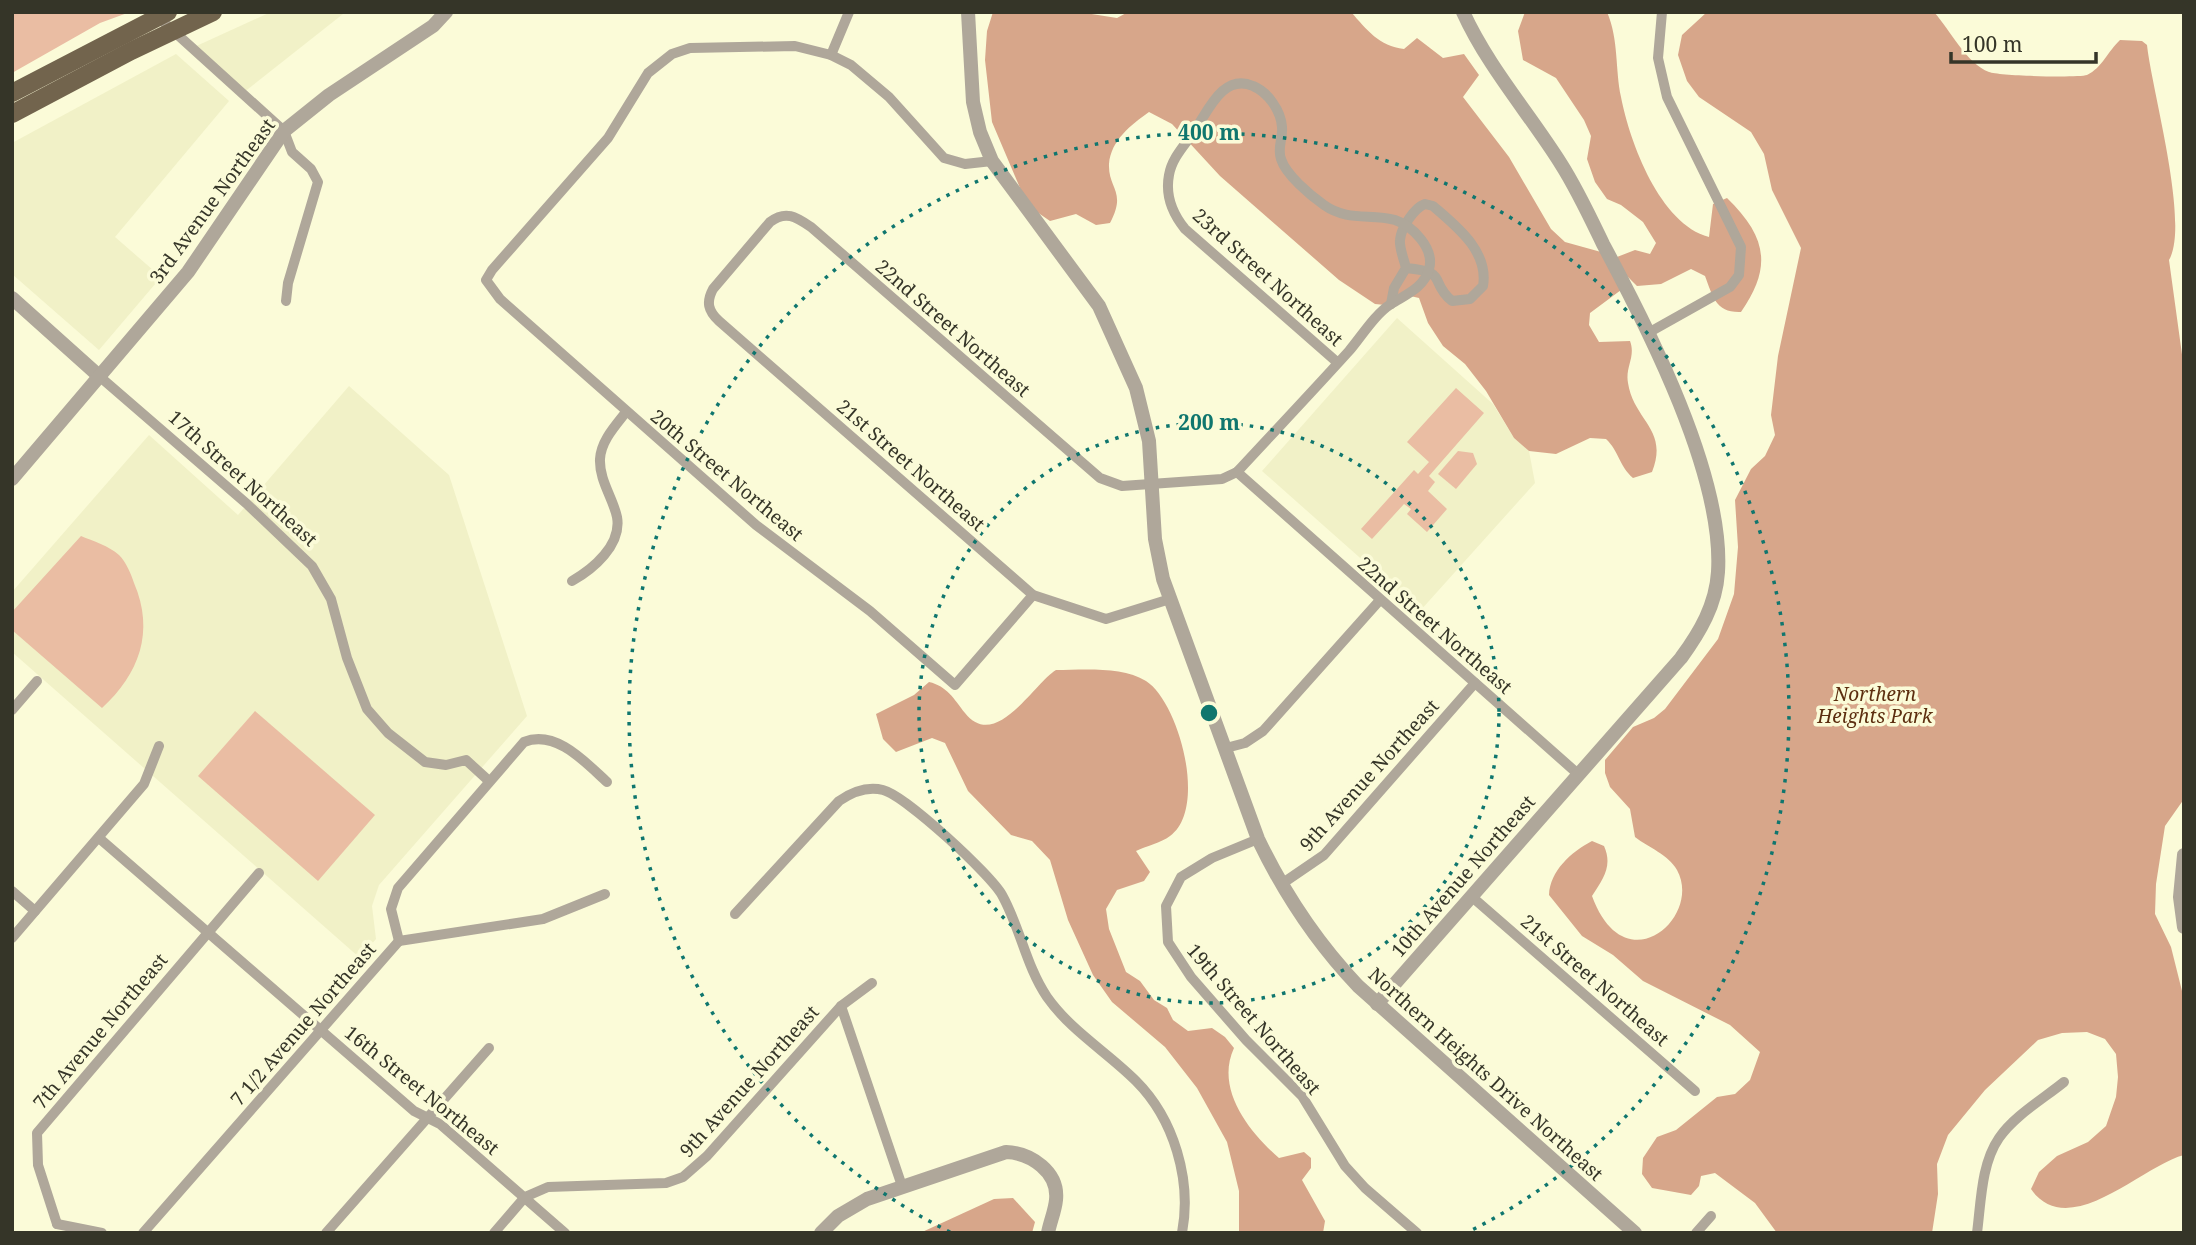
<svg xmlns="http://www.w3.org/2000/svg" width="2196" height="1245" font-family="'Noto Serif',serif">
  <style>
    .built { fill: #f1f1c7 }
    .green { fill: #eabda3 }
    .forest { fill: #d7a68a }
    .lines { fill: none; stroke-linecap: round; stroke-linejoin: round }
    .minor { stroke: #afa79a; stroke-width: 10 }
    .tertiary { stroke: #afa79a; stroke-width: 14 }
    .primary { stroke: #72644d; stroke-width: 18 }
    .ring { fill: none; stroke: #0f766e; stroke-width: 3.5; stroke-dasharray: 3.5 7 }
    .labels { text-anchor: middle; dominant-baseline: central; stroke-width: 7; stroke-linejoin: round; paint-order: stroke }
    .street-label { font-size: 19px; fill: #353528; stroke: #fbfbd8 }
    .park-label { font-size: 19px; font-style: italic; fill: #5c2e0f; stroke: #fbfbd8 }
    .centre { fill: #0f766e; stroke: #fbfbd8; stroke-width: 3.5 }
    .ring-label { font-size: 21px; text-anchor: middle; font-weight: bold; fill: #0f766e; stroke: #fbfbd8; stroke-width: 7; stroke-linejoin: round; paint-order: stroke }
  </style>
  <rect width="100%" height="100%" fill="#fbfbd8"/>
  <g class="built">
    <polygon points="271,12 343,14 243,93 192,48"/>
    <polygon points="176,54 229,101 115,237 161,277 99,350 12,274 12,143"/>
    <polygon points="1397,318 1493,404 1514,438 1529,451 1535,483 1420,611 1262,471"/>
    <polygon points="349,386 449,475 527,716 379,885 372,906 376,939 360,958 12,652 12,592 149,435 238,515"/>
  </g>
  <g class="green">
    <polygon points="12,12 130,12 100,23 12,73"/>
    <polygon points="1456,388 1484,413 1429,476 1435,482 1428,491 1447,509 1427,532 1407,514 1411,509 1404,504 1372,539 1361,529 1414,470 1418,474 1429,462 1407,442"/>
    <polygon points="1458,451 1473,453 1477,464 1456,489 1438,474"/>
    <path d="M 81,536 C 93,541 109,546 119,555 C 126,562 131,574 134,583 C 155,632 139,674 102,708 L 12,630 L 12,612 Z"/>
    <polygon points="255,711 375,815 318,881 198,776"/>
  </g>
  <g class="forest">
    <path d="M 993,12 L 1079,12 L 1117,18 L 1128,12 L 1351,12 C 1367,30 1379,46 1404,49 L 1417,38 L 1443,58 L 1464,54 L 1479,75 L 1463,97 L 1509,157 L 1551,229 L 1565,242 L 1601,252 L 1621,290 L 1590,313 L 1589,325 L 1599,342 L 1630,341 C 1636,357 1625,367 1628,383 C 1634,421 1669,429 1652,472 L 1633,478 C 1619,466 1619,451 1606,439 L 1590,438 L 1556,454 L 1529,451 L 1514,438 L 1486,391 L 1465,364 L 1443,346 L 1428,323 L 1419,298 L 1406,295 L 1395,306 L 1375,304 L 1339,280 L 1220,176 L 1172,124 L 1149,112 C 1131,125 1111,140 1109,164 C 1108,189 1127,191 1110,223 L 1096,225 L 1076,214 L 1050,221 L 1034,210 L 1023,195 L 992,122 L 985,60 L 987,31 Z"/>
    <path d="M 1525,12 L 1607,12 C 1619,40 1615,69 1621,97 C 1630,143 1660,224 1709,237 L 1713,204 L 1727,198 C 1766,236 1773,266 1741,312 C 1716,313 1713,297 1705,276 L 1691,269 L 1661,284 L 1637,286 L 1624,273 L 1617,257 L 1635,250 L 1650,254 L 1656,243 L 1643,222 L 1621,205 L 1607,199 L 1595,182 L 1587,159 L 1591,136 L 1584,120 L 1556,78 L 1523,60 L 1518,31 Z"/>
    <path d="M 1707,12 L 1934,12 C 1950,30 1967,64 1989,72 C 1999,76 2078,78 2087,75 C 2102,68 2108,51 2120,40 L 2142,41 L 2147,45 C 2152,91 2190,224 2169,260 L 2184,369 L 2184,799 L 2165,826 L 2156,884 L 2155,914 L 2171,947 L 2184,999 L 2184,1155 C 2143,1165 2069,1243 2031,1189 L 2039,1172 L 2057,1156 L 2088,1142 L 2106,1126 L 2116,1097 L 2118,1077 L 2116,1054 L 2105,1039 L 2087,1032 L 2062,1033 L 2038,1040 L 1985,1090 L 1948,1135 L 1937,1164 L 1938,1194 L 1932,1233 L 1777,1233 L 1755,1203 L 1715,1173 L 1701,1176 L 1699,1186 L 1691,1195 L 1652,1188 L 1642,1174 L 1643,1158 L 1657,1137 L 1676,1130 L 1717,1097 L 1735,1094 L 1750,1080 L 1760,1052 L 1730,1025 L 1643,981 L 1613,955 L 1582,936 L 1549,895 C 1550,871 1571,852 1592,841 L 1604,846 C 1613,866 1603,879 1592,896 C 1625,986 1703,917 1677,870 C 1668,854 1649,848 1635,837 L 1630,809 L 1610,787 L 1605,773 L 1605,760 L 1633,727 L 1654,718 L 1665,709 L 1718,639 L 1734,594 L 1738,547 L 1735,500 L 1751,469 L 1765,456 L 1775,435 L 1771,415 L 1778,356 L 1801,248 L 1772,190 L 1764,154 L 1751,132 L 1699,97 L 1687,81 L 1678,55 L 1682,35 Z"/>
    <path d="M 1056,670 C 1082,670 1122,666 1146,681 C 1179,702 1208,809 1170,836 C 1161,843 1146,846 1136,851 L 1150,872 L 1144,881 L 1117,890 L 1106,909 L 1109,929 L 1126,972 L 1140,981 L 1154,1000 L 1167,1008 L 1173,1020 L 1188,1031 L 1212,1028 L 1225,1037 L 1234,1048 C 1215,1089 1249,1132 1279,1158 L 1304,1152 L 1311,1158 L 1311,1168 L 1302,1180 L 1325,1221 L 1323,1233 L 1239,1233 L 1239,1191 L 1227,1142 L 1197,1088 L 1165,1047 L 1112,1002 L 1093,975 L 1068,920 L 1050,860 L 1032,841 L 1011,835 L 968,791 L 945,743 L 932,738 L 896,752 L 883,739 L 876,714 L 914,695 L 929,682 C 947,686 954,699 965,713 C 996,752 1034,683 1056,670 Z"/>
    <polygon points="1013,1198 1035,1222 1032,1233 920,1233 994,1199"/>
  </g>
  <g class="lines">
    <g class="minor">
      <polyline points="158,17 284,131 292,152 311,169 318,182 288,283 286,301"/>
      <polyline points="831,55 849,12"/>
      <polyline points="992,161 965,164 944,158 889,97 851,65 831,55 795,46 690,48 672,54 648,73 608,138 492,270 486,280 500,299 756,525 870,611 955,685 1033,595"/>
      <path d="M 1391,304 L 1394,288 L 1406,268 C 1404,259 1399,248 1400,240 C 1401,228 1414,208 1425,204 L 1433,206 C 1456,226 1489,251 1483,286 L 1470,299 L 1452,301 C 1428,281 1450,272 1406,268"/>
      <polyline points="1648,333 1730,287 1739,275 1741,247 1667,97 1658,58 1662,12"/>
      <polyline points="99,376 247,504 312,566 331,599 347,658 367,709 388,733 425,762 446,765 466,760 489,781"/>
      <polyline points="1237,472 1578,774"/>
      <path d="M 572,581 C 593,569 622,545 617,517 C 613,498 599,480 600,459 C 601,441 615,426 626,412"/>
      <path d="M 1170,599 L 1106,619 L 1033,595 L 719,321 C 708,311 706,302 713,289 L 770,222 C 786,210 796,217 811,227 L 1100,478 L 1122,486 L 1222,479 L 1237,472 C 1274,432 1312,392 1349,351 C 1361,337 1375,314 1391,304 C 1405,295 1424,288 1429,269 C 1435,249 1413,226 1395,220 C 1371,213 1348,222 1324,205 C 1310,195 1286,175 1281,159 C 1277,148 1283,139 1282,127 C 1281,111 1268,92 1253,86 C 1223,73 1208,111 1195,130 C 1186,144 1172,157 1169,175 C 1165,196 1172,213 1185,229 L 1338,363"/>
      <polyline points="12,710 37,681"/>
      <polyline points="1226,748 1245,743 1263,731 1380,600"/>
      <polyline points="99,838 414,1111 440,1124 565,1233"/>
      <polyline points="1258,839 1212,858 1181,877 1166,906 1168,942 1191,977 1246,1040 1302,1096 1345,1166 1365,1188 1417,1233"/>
      <polyline points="1283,883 1324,855 1475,683"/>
      <polyline points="12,891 35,911"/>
      <polyline points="1471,896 1695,1091"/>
      <path d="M 735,914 L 839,801 C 852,792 867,786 883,790 C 906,796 990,874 1002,895 C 1020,927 1026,966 1047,997 C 1071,1031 1107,1052 1136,1081 C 1174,1119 1192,1180 1182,1233"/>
      <polyline points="12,938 144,784 159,746"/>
      <path d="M 399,941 L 391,909 L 398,888 L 524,742 C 556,729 586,763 607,782"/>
      <polyline points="399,941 543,919 605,894"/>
      <polyline points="841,1006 902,1186"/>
      <polyline points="57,1224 38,1165 37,1133 259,873"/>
      <polyline points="57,1224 102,1233"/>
      <polyline points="143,1233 399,941"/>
      <polyline points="326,1233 489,1048"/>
      <polyline points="494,1233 525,1197 548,1187 666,1183 683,1177 707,1156 841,1006 872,983"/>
      <polyline points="1696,1233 1711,1216"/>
      <path d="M 1977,1233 C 1981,1203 1981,1164 1999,1138 C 2014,1116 2043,1099 2064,1082"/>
    </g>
    <g class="tertiary">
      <path d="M 968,12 L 973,102 L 980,132 L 992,161 L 1099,306 L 1136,388 L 1149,441 L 1155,539 L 1163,579 L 1258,839 C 1283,891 1318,944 1358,986 L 1635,1233"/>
      <polyline points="12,298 99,376"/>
      <polyline points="12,479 188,272 284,131 329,95 433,26 446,12"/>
      <polyline points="2184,855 2180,897 2184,927"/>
      <path d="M 1377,1004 L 1681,658 C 1700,632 1716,605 1718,572 C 1724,476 1648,328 1603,244 C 1590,217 1577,189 1561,164 C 1529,113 1488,67 1463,12"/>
      <path d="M 821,1233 L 838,1216 L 867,1199 L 1006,1152 C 1031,1153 1059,1172 1056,1200 C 1055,1211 1050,1222 1048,1233"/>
    </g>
    <g class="primary">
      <polyline points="12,93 168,12"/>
      <polyline points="12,114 131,51 213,12"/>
    </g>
  </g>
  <g class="ring">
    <circle cx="1209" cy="713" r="290"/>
    <path d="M950 1232A580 580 0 1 1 1468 1232"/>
  </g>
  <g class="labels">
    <g class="street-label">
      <text transform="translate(212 201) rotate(-54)">3rd Avenue Northeast</text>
      <text transform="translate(1268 277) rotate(42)">23rd Street Northeast</text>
      <text transform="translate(953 328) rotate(41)">22nd Street Northeast</text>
      <text transform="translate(911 465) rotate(41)">21st Street Northeast</text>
      <text transform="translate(727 475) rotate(40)">20th Street Northeast</text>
      <text transform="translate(243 478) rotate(42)">17th Street Northeast</text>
      <text transform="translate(1435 625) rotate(41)">22nd Street Northeast</text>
      <text transform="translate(1369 775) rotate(-48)">9th Avenue Northeast</text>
      <text transform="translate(1463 876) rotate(-49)">10th Avenue Northeast</text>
      <text transform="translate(1595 980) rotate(41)">21st Street Northeast</text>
      <text transform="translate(1254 1019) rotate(49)">19th Street Northeast</text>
      <text transform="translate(303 1024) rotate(-49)">7 1/2 Avenue Northeast</text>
      <text transform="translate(100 1031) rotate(-50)">7th Avenue Northeast</text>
      <text transform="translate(1486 1074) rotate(42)">Northern Heights Drive Northeast</text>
      <text transform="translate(749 1081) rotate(-48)">9th Avenue Northeast</text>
      <text transform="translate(422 1090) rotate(39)">16th Street Northeast</text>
    </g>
    <g class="park-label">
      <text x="1875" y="694">Northern<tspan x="1875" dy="22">Heights Park</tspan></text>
    </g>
  </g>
  <circle cx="1209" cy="713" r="10" class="centre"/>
  <g class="ring-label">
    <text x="1209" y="140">400 m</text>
    <text x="1209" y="430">200 m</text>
  </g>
  <rect width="2196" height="1245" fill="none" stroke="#353528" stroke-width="28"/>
  <path d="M1951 52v10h145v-10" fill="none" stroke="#353528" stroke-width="3.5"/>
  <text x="1962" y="52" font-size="21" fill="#353528" stroke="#fbfbd8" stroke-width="5" paint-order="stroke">100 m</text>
</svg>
